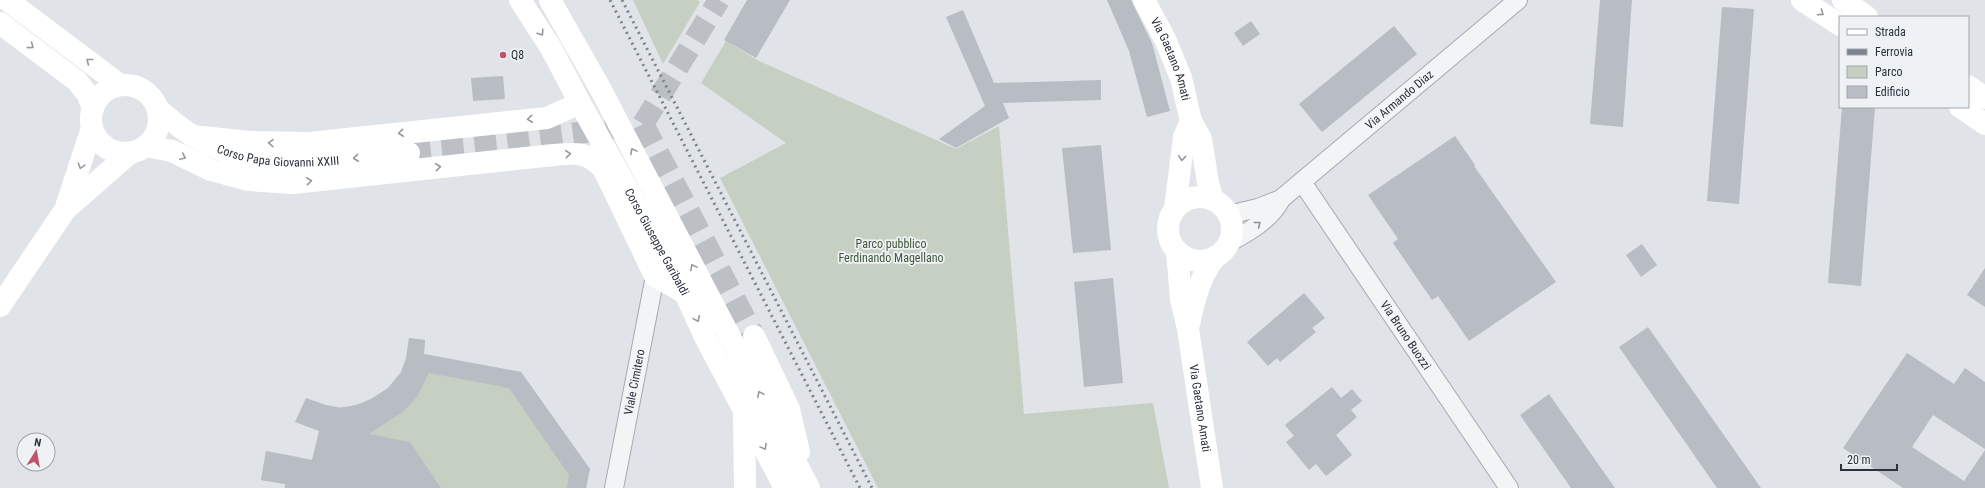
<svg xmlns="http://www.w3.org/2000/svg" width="1985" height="488" font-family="'Roboto Condensed',sans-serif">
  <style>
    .green { fill: #c6d0c2 }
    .building { fill: #b8bdc4 }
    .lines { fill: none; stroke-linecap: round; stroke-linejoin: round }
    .secondary-tunnel { stroke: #bcc0c5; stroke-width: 22; stroke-dasharray: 22 11; stroke-linecap: butt }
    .street-casing { stroke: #a6aab1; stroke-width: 20 }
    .street { stroke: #f2f4f6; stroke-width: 18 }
    .secondary { stroke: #fff; stroke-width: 22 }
    .rail { stroke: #7b848f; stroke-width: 3; stroke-dasharray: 2 4; stroke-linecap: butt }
    .oneway { stroke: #95989e }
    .oneway2 { stroke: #8e939a }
    .poi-dot { fill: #bf5367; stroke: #eff2f5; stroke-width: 1.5 }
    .labels { text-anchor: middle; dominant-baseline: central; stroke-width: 3.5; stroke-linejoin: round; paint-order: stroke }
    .poi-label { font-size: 12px; fill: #2b323d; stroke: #eff2f5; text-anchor: start }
    .street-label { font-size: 12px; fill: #2b323d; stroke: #eff2f5 }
    .park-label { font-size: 12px; fill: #405739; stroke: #eff2f5 }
  </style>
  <rect width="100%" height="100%" fill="#e0e3e7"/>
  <g class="green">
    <polygon points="633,0 697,0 700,2 663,64"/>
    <polygon points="726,41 757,60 956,149 999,126 1024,414 1153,403 1169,488 878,488 720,178 786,143 701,83"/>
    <path d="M 409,338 L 425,340 L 424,354 L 521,372 L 590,469 L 586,488 L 285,488 L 285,484 L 261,480 L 266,451 L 299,457 L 298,462 L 311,465 L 326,405 C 331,406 337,408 342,407 C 363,406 392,391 402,372 C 407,362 408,349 409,338 Z"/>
  </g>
  <g class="building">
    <polygon points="747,0 790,0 756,58 724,40"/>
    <polygon points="1107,0 1131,0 1152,43 1170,111 1147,117 1129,51"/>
    <polygon points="1600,0 1632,0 1623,127 1590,124"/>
    <polygon points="1722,7 1754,9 1739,204 1707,201"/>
    <polygon points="963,10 994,83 1101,80 1101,100 1003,103 1009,118 956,148 939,139 985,106 946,17"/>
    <polygon points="1251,21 1260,34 1243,46 1234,33"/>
    <polygon points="1394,26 1417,54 1322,132 1299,104"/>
    <polygon points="503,76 505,99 473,101 471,78"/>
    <polygon points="1842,107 1875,107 1861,286 1828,283"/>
    <polygon points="1455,136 1475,165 1474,166 1556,282 1469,341 1438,296 1432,300 1393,243 1398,239 1368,195"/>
    <polygon points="1101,145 1111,250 1073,253 1062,148"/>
    <polygon points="1642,244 1657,265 1641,277 1626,255"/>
    <polygon points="1985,268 1985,307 1967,295"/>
    <polygon points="1113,278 1123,383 1084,387 1074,282"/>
    <polygon points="1304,293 1325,318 1312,328 1316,332 1280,362 1277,358 1268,366 1247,342"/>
    <polygon points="1648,327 1761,488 1717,488 1619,347"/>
    <polygon points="409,338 425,340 424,354 521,372 590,469 586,488 567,488 569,475 509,388 429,373 417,397 403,412 369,434 410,442 441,488 285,488 285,484 261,480 266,451 312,460 319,431 295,422 306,398 326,405 341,408 357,405 371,399 388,388 401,372 406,358"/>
    <polygon points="1907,353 1954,384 1965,368 1985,382 1985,449 1933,415 1912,447 1964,481 1985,450 1985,488 1903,488 1843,448"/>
    <polygon points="1332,387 1341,398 1352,389 1362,401 1351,410 1357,417 1336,435 1352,455 1326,476 1316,464 1309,470 1286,442 1294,436 1285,425"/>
    <polygon points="1549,394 1615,488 1571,488 1520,415"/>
  </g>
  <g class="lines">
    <g class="secondary-tunnel">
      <polyline points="643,124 754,336"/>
      <polyline points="643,124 719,0"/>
      <polyline points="409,153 526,140 638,125"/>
    </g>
    <g class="street-casing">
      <g id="street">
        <path id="s1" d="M 1302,182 L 1509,488"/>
        <path id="s2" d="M 1228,215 L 1258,208 L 1281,199 L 1518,0"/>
        <path d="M 1228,243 C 1247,233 1270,220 1280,201"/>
        <path id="s3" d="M 614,488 L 655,276"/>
      </g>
    </g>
    <use href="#street" class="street"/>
    <g class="secondary">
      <polyline points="7,0 120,85"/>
      <path id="s4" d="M 520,0 L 551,48 L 580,103 L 685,293 L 705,337 L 785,488"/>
      <polyline points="550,0 601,90 809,488"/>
      <path id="s5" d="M 1144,0 L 1165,39 L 1181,78 L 1191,121 L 1201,139 L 1208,183 L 1213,200"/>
      <polyline points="1802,0 1840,25"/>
      <polyline points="1843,0 1867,17"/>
      <polyline points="0,23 77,81 88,95 93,109"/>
      <circle cx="125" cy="119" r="34"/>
      <polyline points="1968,86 1985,98"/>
      <polyline points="1960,107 1985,124"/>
      <path id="s6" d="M 159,110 C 170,119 181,129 193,136 C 260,177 335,160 409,153"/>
      <polyline points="192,136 250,142 309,143 547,118 580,103"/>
      <path d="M 146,146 L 172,151 L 211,170 L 248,180 L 293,183 L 544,156 C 569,154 587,148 604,170 L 655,276 L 685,293"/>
      <circle cx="1200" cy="229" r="32"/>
      <polyline points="66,209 130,153"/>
      <polyline points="1175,209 1184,137 1191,121"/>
      <path id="s7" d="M 1177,251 L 1181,299 L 1188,329 L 1212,488"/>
      <polyline points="0,306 65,210 92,128"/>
      <path d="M 1189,324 C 1194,300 1200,277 1215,257"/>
      <polyline points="754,336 789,409 799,452"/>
      <polyline points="744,414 745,488"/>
    </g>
    <g class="rail">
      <polyline points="610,0 860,488"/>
      <polyline points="622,0 872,488"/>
    </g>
  </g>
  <defs><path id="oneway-chevron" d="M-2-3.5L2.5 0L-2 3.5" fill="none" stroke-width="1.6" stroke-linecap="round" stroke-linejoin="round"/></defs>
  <g class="oneway">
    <use href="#oneway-chevron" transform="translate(1821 13) rotate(34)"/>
    <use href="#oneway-chevron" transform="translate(541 33) rotate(56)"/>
    <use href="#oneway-chevron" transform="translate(31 46) rotate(37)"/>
    <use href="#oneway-chevron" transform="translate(89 61) rotate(-142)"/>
    <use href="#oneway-chevron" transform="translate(530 119) rotate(174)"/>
    <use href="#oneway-chevron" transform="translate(401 133) rotate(174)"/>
    <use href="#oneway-chevron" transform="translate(271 143) rotate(-179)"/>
    <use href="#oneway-chevron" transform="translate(633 151) rotate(-118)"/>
    <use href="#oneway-chevron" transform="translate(568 154) rotate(-5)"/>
    <use href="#oneway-chevron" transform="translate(183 157) rotate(25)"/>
    <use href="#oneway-chevron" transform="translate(356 158) rotate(174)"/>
    <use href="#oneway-chevron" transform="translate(1182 158) rotate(96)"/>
    <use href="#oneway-chevron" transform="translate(81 166) rotate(108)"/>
    <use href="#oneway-chevron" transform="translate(438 167) rotate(-6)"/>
    <use href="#oneway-chevron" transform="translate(309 181) rotate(-6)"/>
    <use href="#oneway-chevron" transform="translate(693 267) rotate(-118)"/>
    <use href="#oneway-chevron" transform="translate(697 319) rotate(66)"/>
    <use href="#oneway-chevron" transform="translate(760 394) rotate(-118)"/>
    <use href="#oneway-chevron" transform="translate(764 447) rotate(62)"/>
  </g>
  <use class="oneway2" href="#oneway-chevron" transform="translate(1258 224) rotate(-38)"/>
  <circle class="poi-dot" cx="503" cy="55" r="4"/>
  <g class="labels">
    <g class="poi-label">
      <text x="511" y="55">Q8</text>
    </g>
    <g class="street-label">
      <text stroke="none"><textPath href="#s5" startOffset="65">Via Gaetano Amati</textPath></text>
      <text stroke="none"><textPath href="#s2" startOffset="210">Via Armando Diaz</textPath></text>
      <text stroke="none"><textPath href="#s6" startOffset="132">Corso Papa Giovanni XXIII</textPath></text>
      <text stroke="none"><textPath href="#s4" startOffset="278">Corso Giuseppe Garibaldi</textPath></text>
      <text stroke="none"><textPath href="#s1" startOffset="185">Via Bruno Buozzi</textPath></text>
      <text stroke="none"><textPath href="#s3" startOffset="108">Viale Cimitero</textPath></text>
      <text stroke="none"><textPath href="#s7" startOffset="159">Via Gaetano Amati</textPath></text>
    </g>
    <g class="park-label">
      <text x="891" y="244">Parco pubblico<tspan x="891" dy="14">Ferdinando Magellano</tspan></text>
    </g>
  </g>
  <rect x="1839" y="16" width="130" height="92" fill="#eff2f5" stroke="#a1a5ab"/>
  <rect x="1847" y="29" width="20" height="6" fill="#ffffff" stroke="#a1a5ab"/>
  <text x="1875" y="36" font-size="12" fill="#2b323d">Strada</text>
  <rect x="1847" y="49" width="20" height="6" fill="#7b848f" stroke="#a1a5ab"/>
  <text x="1875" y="56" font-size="12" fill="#2b323d">Ferrovia</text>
  <rect x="1847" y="66" width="20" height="12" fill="#c6d0c2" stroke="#a1a5ab"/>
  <text x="1875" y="76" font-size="12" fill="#2b323d">Parco</text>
  <rect x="1847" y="86" width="20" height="12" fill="#b8bdc4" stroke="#a1a5ab"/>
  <text x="1875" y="96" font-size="12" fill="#2b323d">Edificio</text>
  <g transform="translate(36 452) rotate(11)"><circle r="19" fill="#eff2f5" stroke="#a1a5ab"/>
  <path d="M0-3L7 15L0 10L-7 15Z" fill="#bf5367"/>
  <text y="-6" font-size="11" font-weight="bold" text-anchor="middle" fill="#2b323d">N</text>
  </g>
  <path d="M1841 464v6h56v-6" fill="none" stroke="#2b323d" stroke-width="2"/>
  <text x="1847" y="464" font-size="12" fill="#2b323d" stroke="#eff2f5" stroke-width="3" paint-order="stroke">20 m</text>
</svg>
